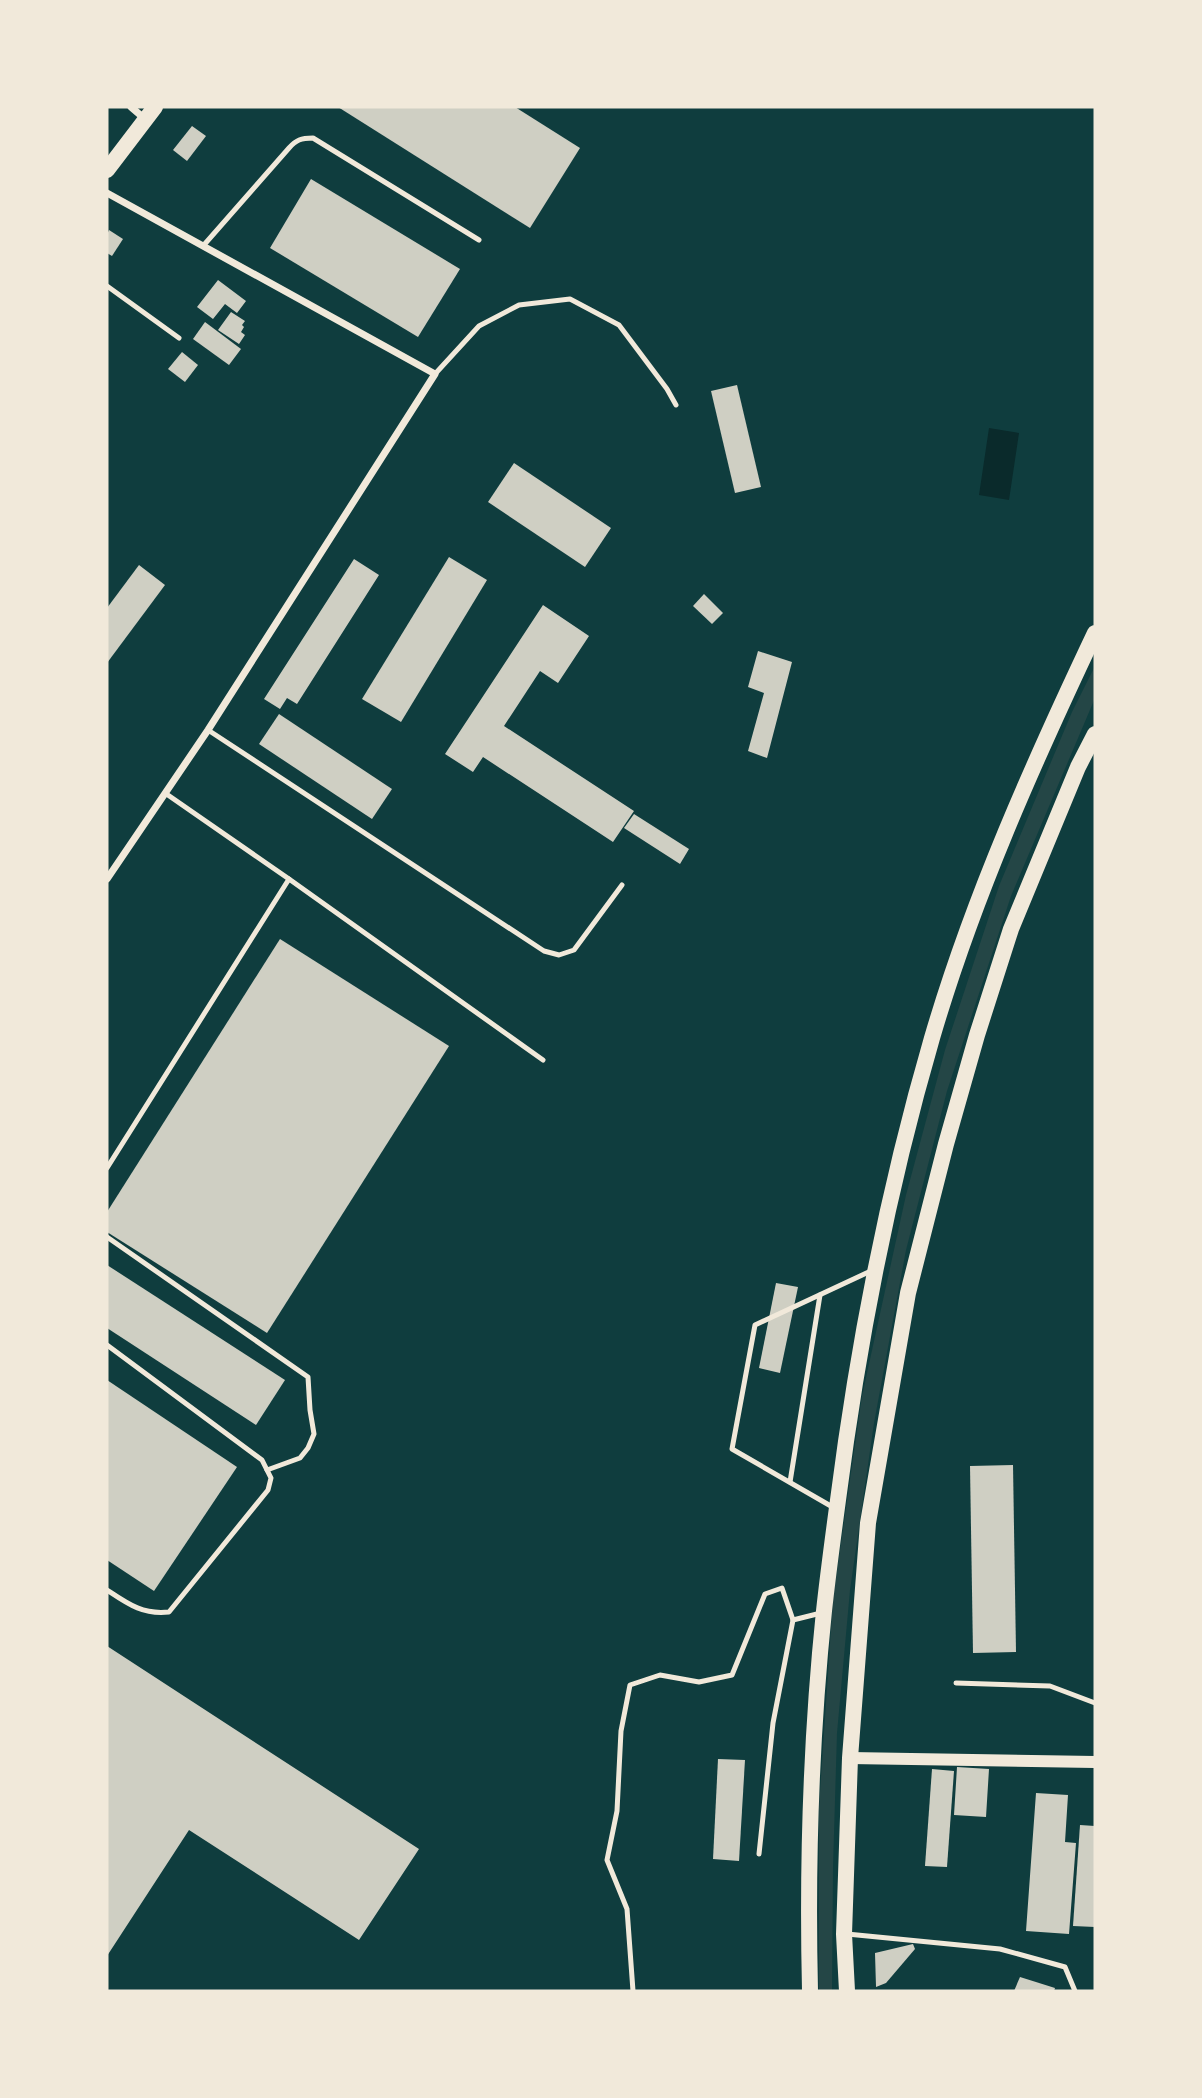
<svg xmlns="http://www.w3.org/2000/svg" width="1202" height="2098" font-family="Barlow,sans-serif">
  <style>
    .green { fill: #244646 }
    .water { fill: #0a2a2b }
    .building { fill: #cfcfc3 }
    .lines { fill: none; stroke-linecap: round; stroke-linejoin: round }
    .service { stroke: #f1e9da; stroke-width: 5 }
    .minor { stroke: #f1e9da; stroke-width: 7 }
    .tertiary { stroke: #f1e9da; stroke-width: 12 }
    .primary { stroke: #f1e9da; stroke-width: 16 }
    .trunk { stroke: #f1e9da; stroke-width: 16 }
  </style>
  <rect width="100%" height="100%" fill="#0f3d3e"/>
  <polygon class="green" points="1095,666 1095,698 1011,896 947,1091 906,1250 874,1423 850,1590 837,1733 833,1867 832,1991 819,1991 819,1807 833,1599 862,1396 906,1195 945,1050 999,886 1072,712"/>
  <polygon class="water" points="989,428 1019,433 1009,500 979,495"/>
  <g class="building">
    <polygon points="338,107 515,107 580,148 530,228"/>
    <polygon points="192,126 206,136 187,161 173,150"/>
    <polygon points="311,179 460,269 418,337 270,248"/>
    <polygon points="109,230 123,239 112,256 107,253 107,235"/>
    <polygon points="218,280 246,301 237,313 225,304 213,319 197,307"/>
    <polygon points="231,312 245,321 242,325 244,327 241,332 245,335 239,344 218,330"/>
    <polygon points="205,322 241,349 229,365 193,339"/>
    <polygon points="182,352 198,365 185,382 168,369"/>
    <polygon points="737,385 761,487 735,493 711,391"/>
    <polygon points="514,463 611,528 585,567 488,502"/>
    <polygon points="449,557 487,580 401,722 362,699"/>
    <polygon points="354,559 379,575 297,704 287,698 280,709 264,699"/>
    <polygon points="139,565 165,585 107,663 107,608"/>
    <polygon points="704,594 723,613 712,624 693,606"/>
    <polygon points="543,605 589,636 558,683 540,671 504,726 634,811 613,842 483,757 473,772 445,754"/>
    <polygon points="758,651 792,662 767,758 748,751 764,693 748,687"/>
    <polygon points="279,714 392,789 372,819 259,744"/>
    <polygon points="634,814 689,849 680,864 624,828"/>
    <polygon points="280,939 449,1046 267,1333 107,1232 107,1212"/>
    <polygon points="107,1265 285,1380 256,1425 107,1328"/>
    <polygon points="776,1283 798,1287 780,1373 759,1368"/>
    <polygon points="107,1380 237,1467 154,1591 107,1560"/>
    <polygon points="1013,1465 1016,1652 973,1653 970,1466"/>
    <polygon points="107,1646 419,1849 359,1940 189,1830 107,1956"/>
    <polygon points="718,1759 745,1760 739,1861 713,1859"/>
    <polygon points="957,1767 989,1769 986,1817 954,1815"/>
    <polygon points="932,1769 954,1771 947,1867 925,1866"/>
    <polygon points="1036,1793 1068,1795 1065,1842 1076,1843 1069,1934 1026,1931"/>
    <polygon points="1080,1825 1095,1826 1095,1927 1073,1926"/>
    <polygon points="913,1944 915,1949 886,1983 876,1987 875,1953"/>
    <polygon points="1020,1977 1055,1988 1054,1991 1014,1991"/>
  </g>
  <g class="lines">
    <g class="service">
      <path d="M 203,246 L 289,148 C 296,140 301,138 313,138 L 479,240"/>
      <polyline points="107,286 179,338"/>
      <polyline points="435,374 479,326 519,305 570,299 619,325 667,389 676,405"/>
      <polyline points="208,730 544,951 559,955 574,950 622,885"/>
      <polyline points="165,793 289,879"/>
      <polyline points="107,1168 289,879 543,1060"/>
      <polyline points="107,1237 308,1377 310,1410 314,1434 308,1448 300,1458 267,1470"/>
      <path d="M 107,1345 L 262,1460 L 271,1478 L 268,1490 L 169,1612 C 143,1615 128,1604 107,1590"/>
      <polyline points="790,1482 820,1295"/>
      <polyline points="836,1509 732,1449 755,1325 873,1270"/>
      <polyline points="956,1683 1050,1686 1095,1703"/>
      <polyline points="759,1854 773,1723 793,1620 821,1613"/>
      <polyline points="847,1934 1000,1949 1065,1967 1075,1991"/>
      <polyline points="633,1991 627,1909 607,1860 617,1811 621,1731 630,1685 660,1675 699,1682 732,1675 765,1594 782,1588 793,1620"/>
    </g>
    <g class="minor">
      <polyline points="131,107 145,119"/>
      <polyline points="107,193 435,374 208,730 107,879"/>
    </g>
    <polyline class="tertiary" points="850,1758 1095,1762"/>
    <polyline class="primary" points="107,170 155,107"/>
    <g class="trunk">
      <path d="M 810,1991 C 807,1865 811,1737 824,1611 C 828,1574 833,1537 838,1500 C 858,1344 888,1189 932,1038 C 973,898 1033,764 1095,633"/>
      <polyline points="847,1991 844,1934 850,1758 868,1523 908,1293 946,1144 977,1035 1011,929 1078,767 1095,734"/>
    </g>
  </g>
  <rect width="1202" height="2098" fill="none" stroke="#f1e9da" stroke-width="217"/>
</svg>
